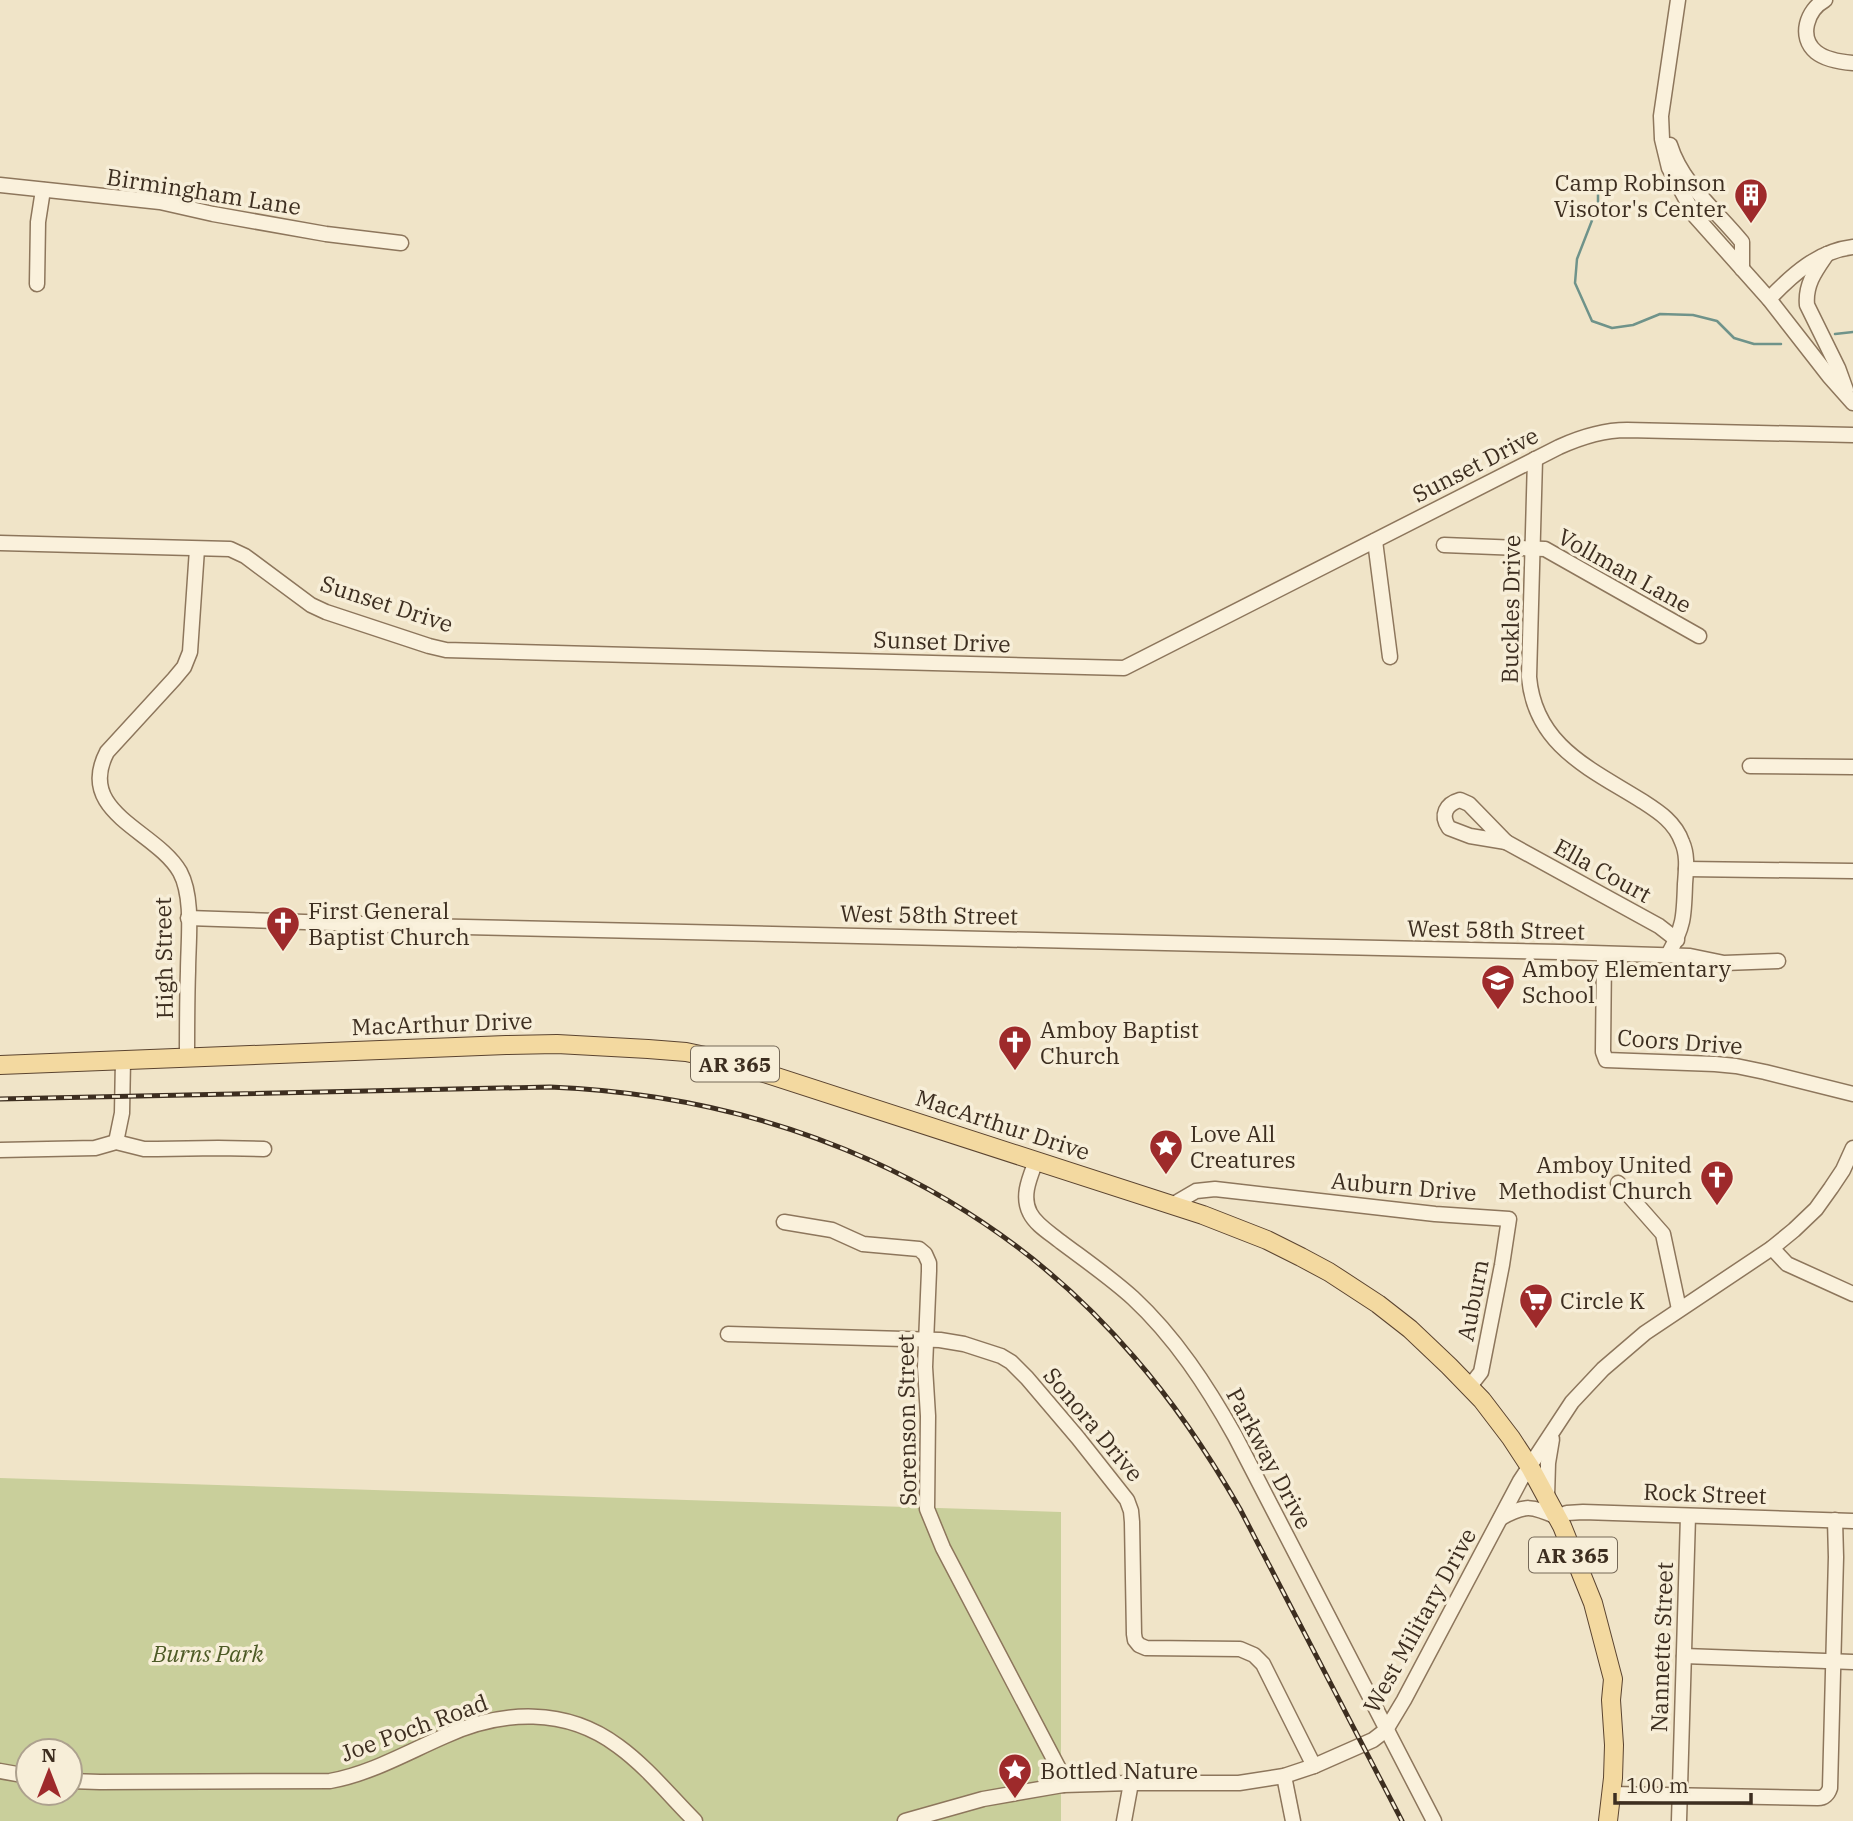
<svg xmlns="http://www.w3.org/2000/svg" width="1853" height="1821" font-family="'IBM Plex Serif',serif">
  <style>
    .green { fill: #c9cf9b; fill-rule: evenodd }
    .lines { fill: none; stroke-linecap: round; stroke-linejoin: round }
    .stream { stroke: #6f938a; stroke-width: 2.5 }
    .minor-casing { stroke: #8d765c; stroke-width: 17 }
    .major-casing { stroke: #5b4430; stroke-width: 20 }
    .minor { stroke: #faf1dc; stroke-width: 14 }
    .major { stroke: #f3d9a0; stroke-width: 18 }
    .rail-casing { stroke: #3d2e20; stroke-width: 5 }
    .rail { stroke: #f7eed8; stroke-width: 2.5; stroke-dasharray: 8; stroke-linecap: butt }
    .labels { text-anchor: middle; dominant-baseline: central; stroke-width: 7; stroke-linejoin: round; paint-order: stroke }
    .shield { fill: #f7eed8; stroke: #756857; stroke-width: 2 }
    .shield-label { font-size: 21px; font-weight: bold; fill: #3d2e20 }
    .poi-label { font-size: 23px; fill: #3d2e20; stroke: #f7eed8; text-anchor: start }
    .street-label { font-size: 23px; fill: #3d2e20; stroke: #f7eed8 }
    .park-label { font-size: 23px; font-style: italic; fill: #4d5a26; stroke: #f7eed8 }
  </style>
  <rect width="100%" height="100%" fill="#f0e4c8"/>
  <path class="green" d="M 0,1478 L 1061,1512 L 1061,1821 L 0,1821 ZM 28,1751 L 70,1751 L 70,1793 L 28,1793 Z"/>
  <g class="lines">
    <g class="stream">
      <polyline points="1598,179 1598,205 1577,259 1575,283 1592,321 1612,328 1633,325 1660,314 1693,315 1717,321 1734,338 1754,344 1781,344"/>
      <polyline points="1835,334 1853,332"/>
    </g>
    <g class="minor-casing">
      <g id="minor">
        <polyline points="1678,0 1661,116 1662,139 1669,168 1695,216 1769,299 1829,376 1853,403"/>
        <path d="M 1825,0 C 1807,10 1798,37 1816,52 C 1826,60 1840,62 1853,63"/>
        <path d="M 1670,145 C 1682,184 1717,211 1742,242 L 1742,269"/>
        <polyline points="0,185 160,202 213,214 326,234 401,243"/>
        <path d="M 1827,254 C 1816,270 1805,284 1807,305 L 1838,368 L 1846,390"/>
        <polyline points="37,284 38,222 43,190"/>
        <path d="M 1769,299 C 1792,275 1818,251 1853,247"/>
        <path d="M 1535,459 L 1529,677 C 1535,746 1591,769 1642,801 C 1659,812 1675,822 1682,842 C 1688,855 1686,870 1685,884 C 1684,917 1684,926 1668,955"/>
        <polyline points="1375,541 1390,657"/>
        <path d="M 0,543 L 230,549 L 245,556 L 311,605 L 326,612 L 429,646 L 446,650 L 1124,668 L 1559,447 C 1581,437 1602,430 1627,430 L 1853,435"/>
        <polyline points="1444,545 1545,549 1699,636"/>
        <polyline points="1750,766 1853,767"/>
        <path d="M 1460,800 L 1469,804 L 1506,842 L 1470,836 L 1449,828 C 1440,815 1446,804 1460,800 Z"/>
        <polyline points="1506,842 1659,926 1677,940"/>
        <polyline points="1686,869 1853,871"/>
        <polyline points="188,918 420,926 1560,952 1690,956 1724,963 1778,961"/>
        <polyline points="1604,954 1603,1052 1606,1060 1715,1064 1736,1066 1765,1072 1853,1094"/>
        <path d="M 187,1057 C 187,1028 187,1000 188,971 C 188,942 194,898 180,872 C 156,830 75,813 107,752 L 174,679 L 184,667 L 190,652 L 197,549"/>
        <polyline points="116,1142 122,1113 123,1060"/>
        <polyline points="0,1150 95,1148 116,1142 144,1149 157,1149 218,1148 264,1149"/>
        <path d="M 1036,1161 C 1030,1177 1021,1196 1030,1213 C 1036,1225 1050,1233 1061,1242 C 1085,1260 1111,1278 1133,1298 C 1175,1337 1207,1386 1235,1436 L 1434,1821"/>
        <polyline points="1618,1183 1663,1234 1679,1309"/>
        <polyline points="1172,1205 1196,1191 1215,1189 1435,1214 1509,1219 1502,1265 1481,1372 1470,1386"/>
        <polyline points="784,1222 832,1230 863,1244 919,1249 925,1254 929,1263 929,1271 925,1367 928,1416 927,1509 943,1548 1058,1767 1063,1785"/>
        <polyline points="1772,1248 1787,1264 1853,1294"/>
        <polyline points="728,1334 940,1340 964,1344 1001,1356 1011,1362 1027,1378 1078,1438 1127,1500 1131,1511 1132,1522 1134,1634 1135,1640 1139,1645 1146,1648 1240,1649 1254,1655 1263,1664 1314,1766"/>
        <polyline points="1547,1497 1548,1463 1552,1439"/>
        <path d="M 1501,1518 C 1525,1504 1532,1506 1557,1517 L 1567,1513 L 1583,1512 L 1853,1521"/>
        <polyline points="1684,1656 1853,1662"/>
        <polyline points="0,1771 28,1776"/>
        <polyline points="1284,1776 1293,1821"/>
        <path d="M 70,1781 L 100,1782 L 330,1781 C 370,1774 408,1752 445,1736 C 502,1710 566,1707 618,1746 C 647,1767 670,1796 695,1821"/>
        <path d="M 1611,1794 L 1818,1798 C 1824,1798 1828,1794 1830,1788 L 1836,1557 L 1835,1520"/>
        <polyline points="905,1821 983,1799 1063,1785 1131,1783 1239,1783 1284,1776 1314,1766 1373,1740 1386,1730 1404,1700 1520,1481 1572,1402 1603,1369 1645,1333 1772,1248 1794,1230 1816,1209 1831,1188 1843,1170 1853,1148"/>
        <polyline points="1124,1821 1131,1783"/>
        <polyline points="1679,1821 1688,1516"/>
      </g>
    </g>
    <g class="major-casing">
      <polyline id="major" points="0,1065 506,1045 557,1044 648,1049 686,1052 724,1060 1203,1215 1267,1240 1301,1257 1329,1272 1378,1304 1410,1329 1449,1366 1482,1400 1511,1438 1530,1467 1562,1526 1593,1603 1613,1679 1611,1700 1614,1745 1613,1778 1608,1821"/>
    </g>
    <use href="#minor" class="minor"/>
    <use href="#major" class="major"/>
    <g class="rail-casing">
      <path id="rail" d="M 0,1099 L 550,1087 C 775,1096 986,1184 1134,1357 C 1175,1404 1209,1455 1240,1509 L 1402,1821"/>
    </g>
    <use href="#rail" class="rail"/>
  </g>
  <defs>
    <g id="building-pin" transform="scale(1.75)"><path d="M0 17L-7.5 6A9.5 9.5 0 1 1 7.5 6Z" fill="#9e2a2b" stroke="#f7eed8"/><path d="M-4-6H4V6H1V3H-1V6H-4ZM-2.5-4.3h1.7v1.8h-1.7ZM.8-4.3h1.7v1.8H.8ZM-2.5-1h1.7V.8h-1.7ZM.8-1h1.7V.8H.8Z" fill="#fff"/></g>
    <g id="church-pin" transform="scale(1.75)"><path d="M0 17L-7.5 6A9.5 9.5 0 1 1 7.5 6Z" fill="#9e2a2b" stroke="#f7eed8"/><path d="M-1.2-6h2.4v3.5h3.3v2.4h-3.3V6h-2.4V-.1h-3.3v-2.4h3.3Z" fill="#fff"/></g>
    <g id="school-pin" transform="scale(1.75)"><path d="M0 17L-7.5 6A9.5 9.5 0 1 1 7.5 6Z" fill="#9e2a2b" stroke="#f7eed8"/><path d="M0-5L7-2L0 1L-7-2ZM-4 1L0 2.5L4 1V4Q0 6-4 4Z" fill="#fff"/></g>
    <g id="sight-pin" transform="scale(1.75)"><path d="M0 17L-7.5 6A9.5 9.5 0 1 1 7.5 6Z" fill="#9e2a2b" stroke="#f7eed8"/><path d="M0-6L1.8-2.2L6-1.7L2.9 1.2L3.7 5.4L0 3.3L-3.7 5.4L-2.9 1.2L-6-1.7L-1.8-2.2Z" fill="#fff"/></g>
    <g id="supermarket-pin" transform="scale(1.75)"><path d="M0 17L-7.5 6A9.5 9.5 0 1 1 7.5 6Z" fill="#9e2a2b" stroke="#f7eed8"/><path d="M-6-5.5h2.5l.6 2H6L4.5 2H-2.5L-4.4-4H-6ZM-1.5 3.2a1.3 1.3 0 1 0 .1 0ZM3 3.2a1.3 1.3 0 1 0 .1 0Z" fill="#fff"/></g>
  </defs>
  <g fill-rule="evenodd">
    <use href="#building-pin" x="1751" y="195"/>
    <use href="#church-pin" x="283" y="923"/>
    <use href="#school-pin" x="1498" y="981"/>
    <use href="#church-pin" x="1015" y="1042"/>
    <use href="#sight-pin" x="1166" y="1146"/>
    <use href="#church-pin" x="1717" y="1177"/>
    <use href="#supermarket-pin" x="1536" y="1300"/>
    <use href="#sight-pin" x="1015" y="1770"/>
  </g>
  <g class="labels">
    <g class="shield">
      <rect x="691" y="1046.5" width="88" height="35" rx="5"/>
      <rect x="1529" y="1537.5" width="88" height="35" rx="5"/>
    </g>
    <g class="shield-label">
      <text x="735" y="1064">AR 365</text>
      <text x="1573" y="1555">AR 365</text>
    </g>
    <g class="poi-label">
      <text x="1726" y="182" text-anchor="end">Camp Robinson<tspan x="1726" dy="26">Visotor's Center</tspan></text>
      <text x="308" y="910">First General<tspan x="308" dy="26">Baptist Church</tspan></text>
      <text x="1522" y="968">Amboy Elementary<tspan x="1522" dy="26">School</tspan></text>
      <text x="1040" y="1029">Amboy Baptist<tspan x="1040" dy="26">Church</tspan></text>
      <text x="1190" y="1133">Love All<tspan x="1190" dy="26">Creatures</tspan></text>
      <text x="1692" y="1164" text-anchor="end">Amboy United<tspan x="1692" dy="26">Methodist Church</tspan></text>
      <text x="1560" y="1300">Circle K</text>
      <text x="1040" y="1770">Bottled Nature</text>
    </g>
    <g class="street-label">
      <text transform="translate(204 191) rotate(9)">Birmingham Lane</text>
      <text transform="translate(1475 464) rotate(-27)">Sunset Drive</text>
      <text transform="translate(1625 570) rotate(29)">Vollman Lane</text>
      <text transform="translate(387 603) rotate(18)">Sunset Drive</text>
      <text transform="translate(1510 609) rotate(-89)">Buckles Drive</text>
      <text transform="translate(942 641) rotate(2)">Sunset Drive</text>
      <text transform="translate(1603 870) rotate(29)">Ella Court</text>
      <text transform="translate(929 914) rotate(1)">West 58th Street</text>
      <text transform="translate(1496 929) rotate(1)">West 58th Street</text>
      <text transform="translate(163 958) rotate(-91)">High Street</text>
      <text transform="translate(442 1023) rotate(-2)">MacArthur Drive</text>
      <text transform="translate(1680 1041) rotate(4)">Coors Drive</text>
      <text transform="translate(1003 1124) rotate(18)">MacArthur Drive</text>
      <text transform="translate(1404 1186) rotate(5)">Auburn Drive</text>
      <text transform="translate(1472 1300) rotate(-79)">Auburn</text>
      <text transform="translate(906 1420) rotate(-91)">Sorenson Street</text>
      <text transform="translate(1094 1424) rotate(50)">Sonora Drive</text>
      <text transform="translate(1270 1458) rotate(62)">Parkway Drive</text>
      <text transform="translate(1705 1493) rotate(2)">Rock Street</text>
      <text transform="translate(1419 1620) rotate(-61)">West Military Drive</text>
      <text transform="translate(1661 1647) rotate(-88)">Nannette Street</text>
      <text transform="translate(414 1727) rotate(-20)">Joe Poch Road</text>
    </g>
    <g class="park-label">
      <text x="208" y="1653">Burns Park</text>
    </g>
  </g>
  <g transform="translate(49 1772)"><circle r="33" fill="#f7eed8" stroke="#ada18e" stroke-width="2"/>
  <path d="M0-5L12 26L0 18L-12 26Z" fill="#9e2a2b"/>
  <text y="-10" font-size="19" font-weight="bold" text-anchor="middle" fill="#3d2e20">N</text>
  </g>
  <path d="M1615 1793v10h136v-10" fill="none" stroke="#3d2e20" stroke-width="3.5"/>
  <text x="1626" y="1793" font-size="21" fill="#3d2e20" stroke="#f7eed8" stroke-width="5" paint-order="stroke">100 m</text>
</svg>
